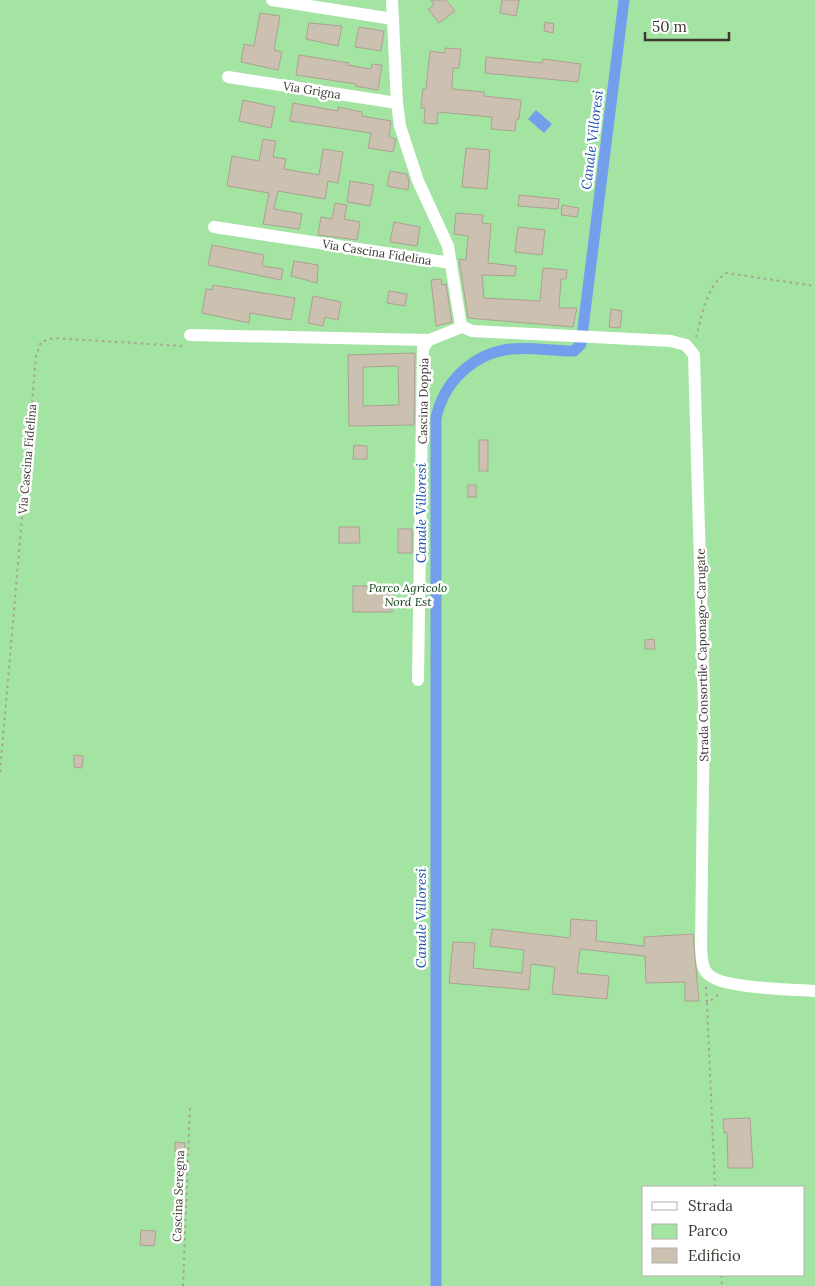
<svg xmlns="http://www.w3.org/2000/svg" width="815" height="1286" font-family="Lora,serif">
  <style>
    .green { fill: #a3e4a2; fill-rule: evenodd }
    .water { fill: #729eeb }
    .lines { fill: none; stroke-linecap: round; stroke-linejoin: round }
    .canal { stroke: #729eeb; stroke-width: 11 }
    .building { fill: #ccc1b1; stroke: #aba191; fill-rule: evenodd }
    .path { stroke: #aaa195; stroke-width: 2; stroke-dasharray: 2.5 4; stroke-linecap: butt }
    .minor { stroke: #fff; stroke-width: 12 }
    .labels { text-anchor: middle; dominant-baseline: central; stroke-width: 5; stroke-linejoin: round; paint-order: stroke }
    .street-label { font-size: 12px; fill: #3c3731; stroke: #fff }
    .park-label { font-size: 12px; font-style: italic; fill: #053a0b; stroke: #fff }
    .water-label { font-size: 14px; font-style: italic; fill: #1f52ab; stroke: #fff }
  </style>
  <rect width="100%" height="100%" fill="#f0e5d4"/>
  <path class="green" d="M 0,0 L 815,0 L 815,1286 L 0,1286 ZM 644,1187 L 804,1187 L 804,1275 L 644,1275 Z"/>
  <polygon class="water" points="536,110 552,124 544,133 528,119"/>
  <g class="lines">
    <path class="canal" d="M 436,1286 L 436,418 C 444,381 474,353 511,349 C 532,347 553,351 574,351 L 581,344 L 624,0"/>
  </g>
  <g class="building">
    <polygon points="431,0 446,0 455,11 439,23 428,9 434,5"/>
    <polygon points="502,0 519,0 516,16 500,13"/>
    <polygon points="260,13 280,16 274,50 282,52 278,70 241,62 244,44 254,46"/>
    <polygon points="545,22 554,24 553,33 544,31"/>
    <polygon points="309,23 342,26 338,46 306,39"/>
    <polygon points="359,27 384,31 381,51 355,47"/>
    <polygon points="445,48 461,49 459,68 453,68 452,89 484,92 484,96 521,100 519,119 516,120 515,131 491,129 492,117 438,112 437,124 424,123 425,108 421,108 423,89 426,89 430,51 445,53"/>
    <polygon points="299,55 349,63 348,65 371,69 372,64 382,65 378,90 355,86 356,84 296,75"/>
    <polygon points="486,57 542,63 543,59 581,64 578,82 485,73"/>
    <polygon points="243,100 275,107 271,128 239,121"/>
    <polygon points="293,103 338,111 338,107 362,112 362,116 391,121 389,137 396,139 393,152 368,148 371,133 290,121"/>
    <polygon points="263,139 276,141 273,157 286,159 284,169 319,175 323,149 343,152 338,183 328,181 325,199 278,191 274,209 302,214 299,229 263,224 269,193 227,186 232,156 259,161"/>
    <polygon points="466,148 490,150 487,189 462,187"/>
    <polygon points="390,171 407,174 409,181 408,190 387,186"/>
    <polygon points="350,181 374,185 370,206 347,202"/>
    <polygon points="519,195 559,199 558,209 518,206"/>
    <polygon points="335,203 347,205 344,219 360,222 357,240 318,235 321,217 332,219"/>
    <polygon points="562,205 579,208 577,217 561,215"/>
    <polygon points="456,213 483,215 482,223 491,224 488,263 516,266 515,276 482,275 484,298 540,301 543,268 567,270 566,279 561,279 559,308 577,308 573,327 468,318 459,259 466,260 468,236 454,234"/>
    <polygon points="394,222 420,227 417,246 390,242"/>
    <polygon points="518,227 545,230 542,255 515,252"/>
    <polygon points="212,245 264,255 262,266 283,269 281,280 208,265"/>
    <polygon points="294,261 318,265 317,283 291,276"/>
    <polygon points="441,279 442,285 446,284 452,322 436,326 431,280"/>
    <polygon points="213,285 295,298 291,320 250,313 249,323 202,313 206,289 212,290"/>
    <polygon points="389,291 407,294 405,306 387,303"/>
    <polygon points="313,296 341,302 338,320 325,317 323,326 308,323"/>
    <polygon points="611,309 622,311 620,328 609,327"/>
    <path d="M 415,353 L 414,425 L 349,426 L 348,355 ZM 398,366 L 399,405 L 363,406 L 363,367 Z"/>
    <rect x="479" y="440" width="9" height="31"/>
    <polygon points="354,445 367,446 367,459 353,459"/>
    <rect x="468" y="485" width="8" height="12"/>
    <polygon points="339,527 359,527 360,543 339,543"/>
    <rect x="398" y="529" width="14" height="24"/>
    <rect x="353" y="586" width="39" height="26"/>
    <polygon points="654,639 655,649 645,649 645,640"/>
    <polygon points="74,755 83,756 82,768 74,767"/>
    <polygon points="571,919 597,921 596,941 644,946 644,937 693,934 699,1001 685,1001 685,982 646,983 645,956 580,949 577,973 609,976 607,999 552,994 555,967 531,964 529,990 449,983 453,942 475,943 473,968 522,973 524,950 490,946 492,929 570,938"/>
    <polygon points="750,1118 753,1168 728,1168 727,1132 724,1133 723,1119"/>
    <polygon points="175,1142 185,1143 184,1152 175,1152"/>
    <polygon points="141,1230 156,1231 154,1246 140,1245"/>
  </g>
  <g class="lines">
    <g class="path">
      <path d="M 696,337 C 702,316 706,286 726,273 L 815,286"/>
      <polyline points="0,772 36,356 41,342 53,338 183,346"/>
      <polyline points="706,987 707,1004"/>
      <polyline points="715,1187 707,1004 720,993"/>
      <polyline points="721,1275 722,1286"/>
      <polyline points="183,1286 190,1107"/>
    </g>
    <g class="minor">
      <polyline points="272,0 393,19"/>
      <path d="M 392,0 L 397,103 L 400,126 L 418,181 L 448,246 L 461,326 L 472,331 L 671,341 L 686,345 L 694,355 L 704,705 L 701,948 C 702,956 701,968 708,974 C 722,989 792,989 815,991"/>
      <polyline points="228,77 397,103"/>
      <polyline points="214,227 451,263"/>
      <polyline points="190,335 429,340"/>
      <polyline points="418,680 423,348 429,340 462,327"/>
    </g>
  </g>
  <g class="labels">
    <g class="street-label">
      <text transform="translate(312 90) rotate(9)">Via Grigna</text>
      <text transform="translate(377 252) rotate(9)">Via Cascina Fidelina</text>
      <text transform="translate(423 401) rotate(-89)">Cascina Doppia</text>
      <text transform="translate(27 459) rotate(-85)">Via Cascina Fidelina</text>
      <text transform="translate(702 655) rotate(-91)">Strada Consortile Caponago-Carugate</text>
      <text transform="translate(178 1196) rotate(-88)">Cascina Seregna</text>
    </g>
    <g class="park-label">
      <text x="408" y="587">Parco Agricolo<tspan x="408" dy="14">Nord Est</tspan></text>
    </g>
    <g class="water-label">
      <text transform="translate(592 140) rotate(-83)">Canale Villoresi</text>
      <text transform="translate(421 513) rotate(-90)">Canale Villoresi</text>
      <text transform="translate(421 918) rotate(-90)">Canale Villoresi</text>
    </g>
  </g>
  <rect x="642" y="1186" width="162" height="90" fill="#ffffff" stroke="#b1afad"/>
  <rect x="652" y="1202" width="25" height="8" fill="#ffffff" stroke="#b1afad"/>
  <text x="688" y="1211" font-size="15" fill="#3c3731">Strada</text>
  <rect x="652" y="1224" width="25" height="15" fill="#a3e4a2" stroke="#b1afad"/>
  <text x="688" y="1236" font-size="15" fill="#3c3731">Parco</text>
  <rect x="652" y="1248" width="25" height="15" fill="#ccc1b1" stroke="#b1afad"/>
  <text x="688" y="1261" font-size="15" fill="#3c3731">Edificio</text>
  <path d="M645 32v8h84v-8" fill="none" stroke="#3c3731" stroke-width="2.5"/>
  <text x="652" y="32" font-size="15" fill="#3c3731" stroke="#ffffff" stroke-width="4" paint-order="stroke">50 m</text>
</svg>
